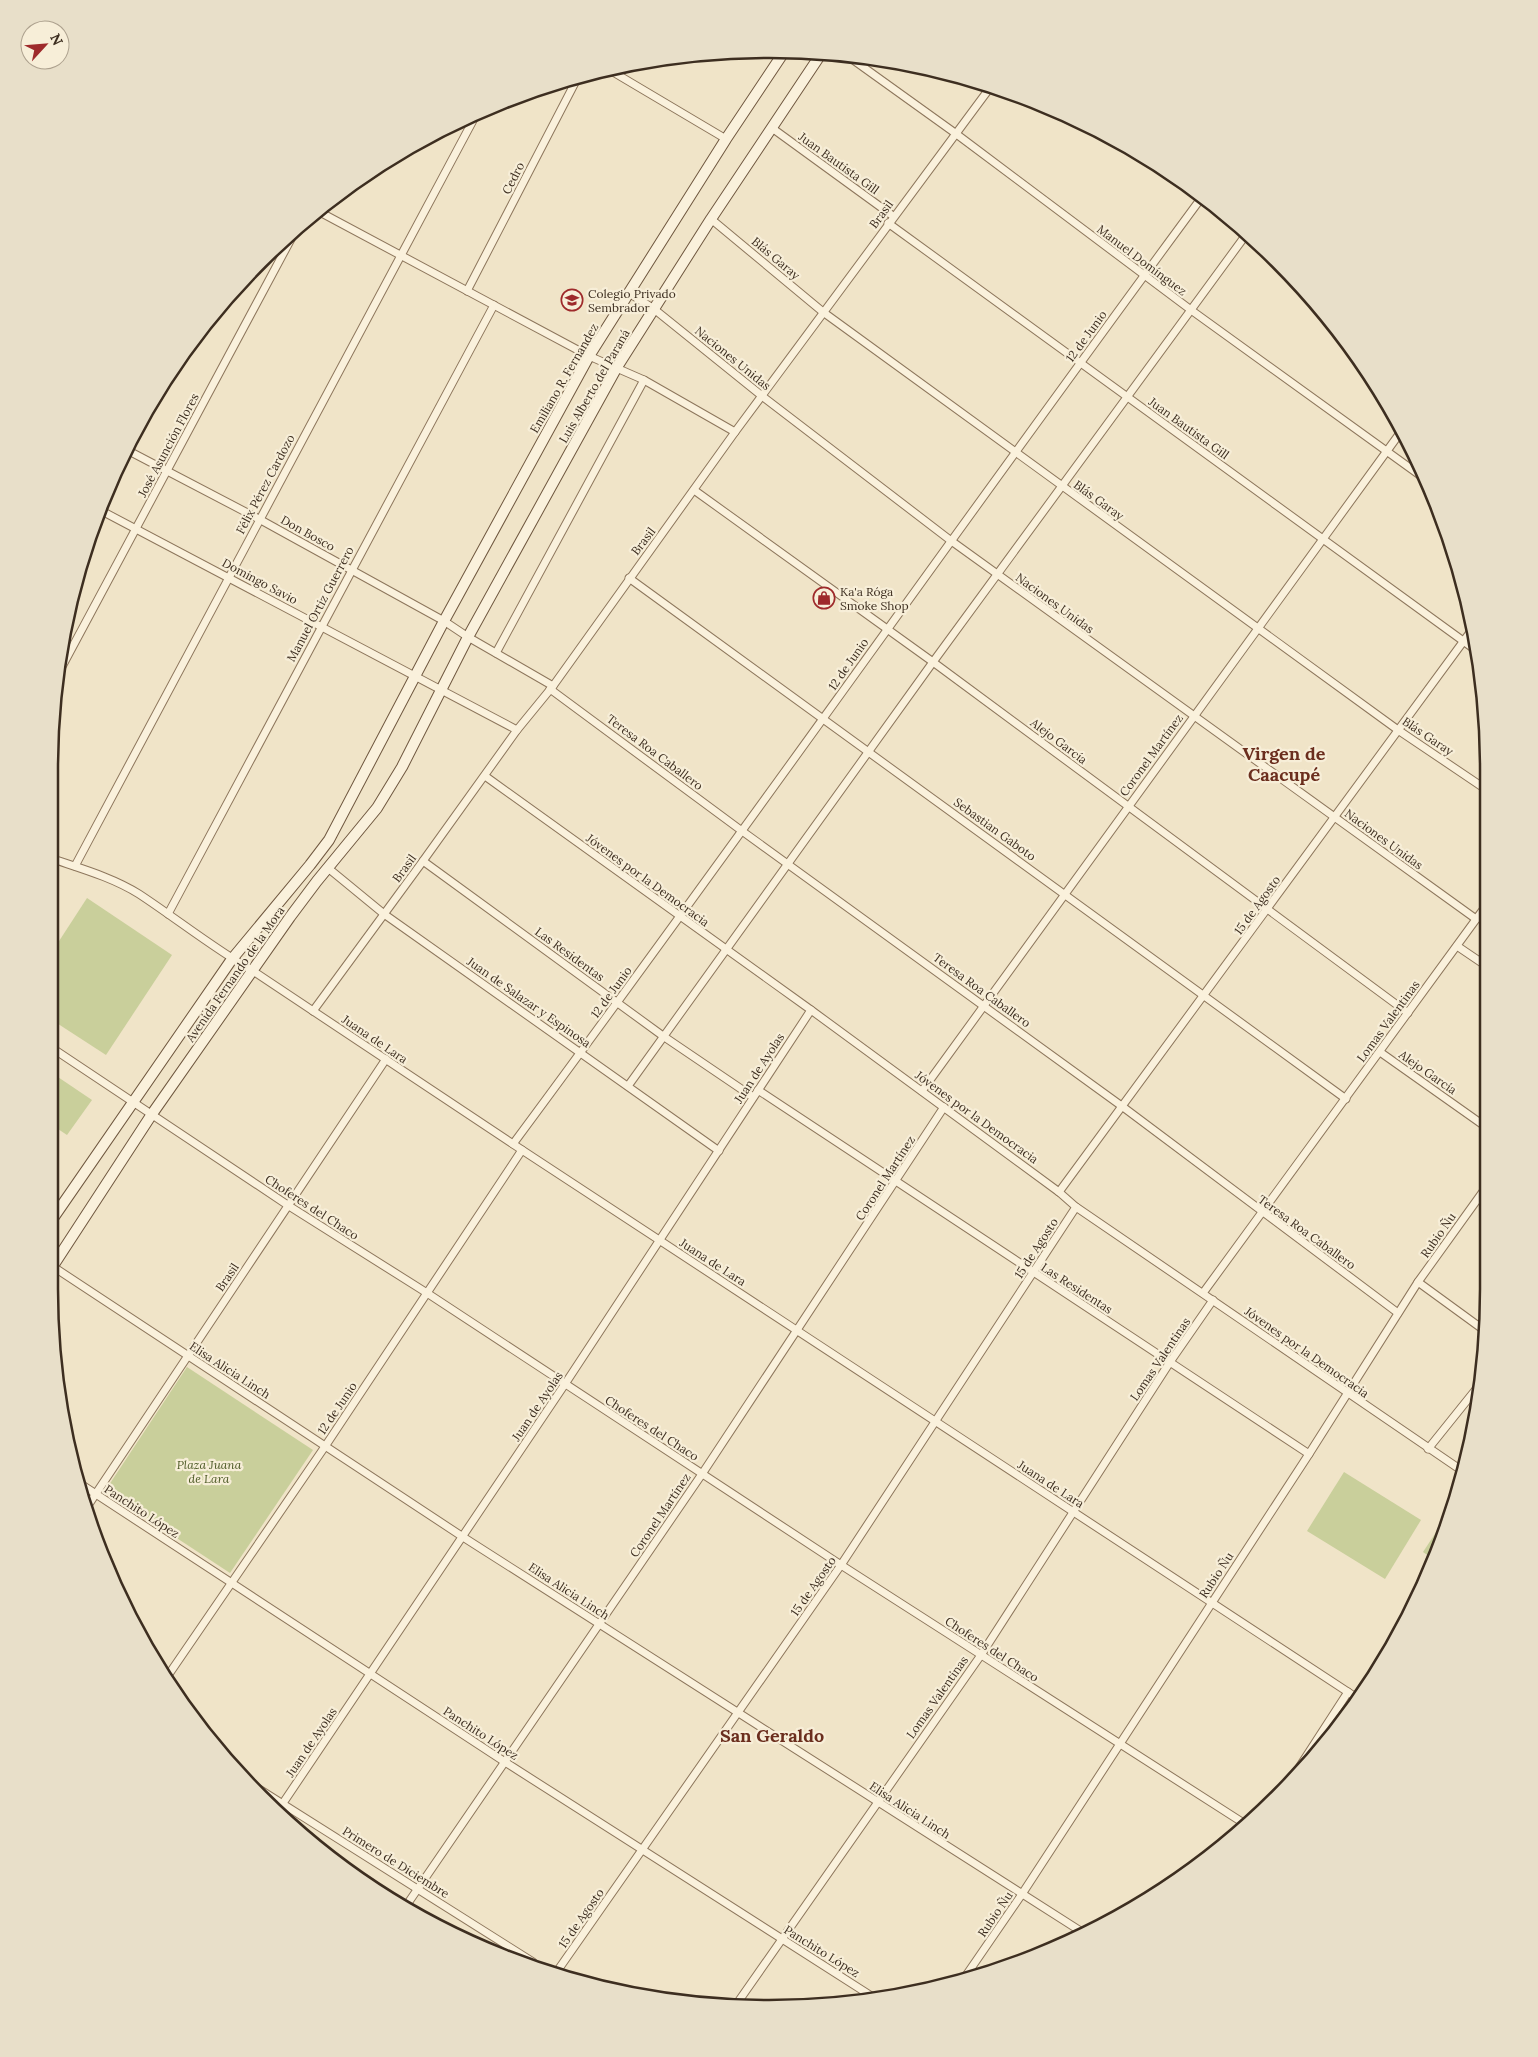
<svg xmlns="http://www.w3.org/2000/svg" width="1538" height="2057" font-family="Lora,serif">
  <style>
    .park { fill: #c9cf9b }
    .lines { fill: none; stroke-linecap: round; stroke-linejoin: round }
    .minor-casing { stroke: #8d765c; stroke-width: 9 }
    .secondary-casing { stroke: #6f573f; stroke-width: 12 }
    .minor { stroke: #faf1dc; stroke-width: 7 }
    .secondary { stroke: #faf1dc; stroke-width: 10 }
    .labels { text-anchor: middle; dominant-baseline: central; stroke-width: 4.5; stroke-linejoin: round; paint-order: stroke }
    .street-label { font-size: 12px; fill: #3d2e20; stroke: #f7eed8 }
    .poi-label { font-size: 12px; fill: #3d2e20; stroke: #f7eed8; text-anchor: start }
    .park-label { font-size: 12px; font-style: italic; fill: #4d5a26; stroke: #f7eed8 }
    .district-label { font-size: 18px; font-weight: bold; fill: #6b2e1e; stroke: #f7eed8 }
    .rim { fill: none; stroke: #3d2e20; stroke-width: 2.5 }
  </style>
  <rect width="100%" height="100%" fill="#f0e4c8"/>
  <g class="park">
    <polygon points="87,898 172,955 106,1055 49,1018 50,955"/>
    <polygon points="49,1071 92,1100 67,1135 49,1123"/>
    <polygon points="187,1367 313,1450 230,1573 105,1491"/>
    <polygon points="1344,1472 1421,1520 1385,1579 1307,1531"/>
    <polygon points="1454,1505 1451,1519 1433,1559 1423,1552"/>
  </g>
  <g class="lines">
    <g class="minor-casing">
      <g id="minor">
        <polyline points="845,54 955,133 1191,310 1428,481"/>
        <polyline points="608,69 726,139"/>
        <polyline points="772,128 893,216"/>
        <polyline points="316,210 589,356 644,380 735,432"/>
        <polyline points="711,219 823,312 1398,730 1484,788"/>
        <polyline points="888,223 1477,651"/>
        <polyline points="467,291 579,75"/>
        <polyline points="629,293 654,309 762,396 950,540 1476,919"/>
        <polyline points="127,450 259,519 444,621 468,637 553,686"/>
        <polyline points="694,490 933,662 1408,1013"/>
        <polyline points="98,509 517,730"/>
        <polyline points="629,578 1346,1099"/>
        <polyline points="496,653 644,380"/>
        <polyline points="58,674 298,226"/>
        <polyline points="550,689 742,831 1123,1107 1398,1313"/>
        <polyline points="485,776 811,1010 1059,1192 1076,1207 1461,1470"/>
        <path d="M 50,858 C 79,868 112,877 139,894 C 177,919 213,948 253,971 L 522,1150 L 1357,1698"/>
        <polyline points="423,861 663,1036 753,1097"/>
        <polyline points="75,866 477,113"/>
        <polyline points="328,868 384,914 719,1151"/>
        <polyline points="168,914 494,305"/>
        <polyline points="1457,946 1485,965"/>
        <polyline points="313,1011 423,861 517,730 553,686 735,432 992,85"/>
        <polyline points="49,1046 289,1206 427,1293 841,1565 1245,1824"/>
        <polyline points="1380,1052 1486,1127"/>
        <polyline points="628,1086 933,662 1248,232"/>
        <polyline points="758,1090 1309,1454"/>
        <polyline points="922,1091 1400,433"/>
        <path d="M 513,1144 C 745,831 970,511 1202,197"/>
        <polyline points="1059,1192 1471,631"/>
        <polyline points="49,1264 463,1537 1082,1932"/>
        <polyline points="1418,1282 1488,1333"/>
        <polyline points="1203,1293 1485,907"/>
        <polyline points="1428,1449 1477,1388"/>
        <polyline points="76,1481 505,1762 876,1999"/>
        <polyline points="87,1507 386,1059"/>
        <polyline points="167,1677 326,1445 522,1150"/>
        <polyline points="248,1782 533,1962"/>
        <polyline points="1289,1783 1348,1692"/>
        <polyline points="277,1812 565,1384 811,1010"/>
        <polyline points="406,1906 702,1474 944,1107"/>
        <polyline points="558,1970 841,1565 1076,1207"/>
        <polyline points="965,1977 1022,1894 1309,1454 1418,1282 1487,1186"/>
        <polyline points="738,2002 981,1655 1170,1362 1213,1300"/>
      </g>
    </g>
    <g class="secondary-casing">
      <g id="secondary">
        <polyline points="49,1224 232,959 310,865 329,840 444,621 589,356 726,139 784,52"/>
        <polyline points="49,1272 152,1114 290,917 317,881 377,808 402,767 468,637 617,367 711,219 821,54"/>
      </g>
    </g>
    <use href="#minor" class="minor"/>
    <use href="#secondary" class="secondary"/>
  </g>
  <defs>
    <g id="school-ring" transform="scale(1.125)"><circle r="9.5" fill="#f7eed8" stroke="#9e2a2b" stroke-width="1.5"/><path d="M0-5L7-2L0 1L-7-2ZM-4 1L0 2.5L4 1V4Q0 6-4 4Z" fill="#9e2a2b"/></g>
    <g id="shop-ring" transform="scale(1.125)"><circle r="9.5" fill="#f7eed8" stroke="#9e2a2b" stroke-width="1.5"/><path d="M-5-2.5h2.3a2.7 3.5 0 0 1 5.4 0H5L5.5 6h-11ZM-1.5-2.5h3a1.5 2.3 0 0 0-3 0Z" fill="#9e2a2b"/></g>
  </defs>
  <g fill-rule="evenodd">
    <use href="#school-ring" x="572" y="300"/>
    <use href="#shop-ring" x="824" y="598"/>
  </g>
  <g class="labels">
    <g class="street-label">
      <text transform="translate(839 163) rotate(36)">Juan Bautista Gill</text>
      <text transform="translate(513 178) rotate(-63)">Cedro</text>
      <text transform="translate(881 214) rotate(-54)">Brasil</text>
      <text transform="translate(776 258) rotate(40)">Blás Garay</text>
      <text transform="translate(1142 260) rotate(37)">Manuel Domínguez</text>
      <text transform="translate(1086 336) rotate(-54)">12 de Junio</text>
      <text transform="translate(733 358) rotate(39)">Naciones Unidas</text>
      <text transform="translate(564 378) rotate(-60)">Emiliano R. Fernandez</text>
      <text transform="translate(594 386) rotate(-60)">Luis Alberto del Paraná</text>
      <text transform="translate(1189 428) rotate(36)">Juan Bautista Gill</text>
      <text transform="translate(168 445) rotate(-62)">José Asunción Flores</text>
      <text transform="translate(265 484) rotate(-62)">Félix Pérez Cardozo</text>
      <text transform="translate(1099 500) rotate(36)">Blás Garay</text>
      <text transform="translate(308 533) rotate(29)">Don Bosco</text>
      <text transform="translate(643 541) rotate(-53)">Brasil</text>
      <text transform="translate(260 581) rotate(28)">Domingo Savio</text>
      <text transform="translate(1055 603) rotate(36)">Naciones Unidas</text>
      <text transform="translate(320 604) rotate(-62)">Manuel Ortiz Guerrero</text>
      <text transform="translate(848 664) rotate(-55)">12 de Junio</text>
      <text transform="translate(1428 736) rotate(34)">Blás Garay</text>
      <text transform="translate(1059 741) rotate(37)">Alejo García</text>
      <text transform="translate(655 752) rotate(37)">Teresa Roa Caballero</text>
      <text transform="translate(1151 755) rotate(-54)">Coronel Martínez</text>
      <text transform="translate(995 829) rotate(36)">Sebastian Gaboto</text>
      <text transform="translate(1384 839) rotate(36)">Naciones Unidas</text>
      <text transform="translate(404 868) rotate(-54)">Brasil</text>
      <text transform="translate(648 880) rotate(36)">Jóvenes por la Democracia</text>
      <text transform="translate(1257 905) rotate(-54)">15 de Agosto</text>
      <text transform="translate(570 954) rotate(36)">Las Residentas</text>
      <text transform="translate(235 974) rotate(-55)">Avenida Fernando de la Mora</text>
      <text transform="translate(982 990) rotate(36)">Teresa Roa Caballero</text>
      <text transform="translate(611 992) rotate(-54)">12 de Junio</text>
      <text transform="translate(529 1002) rotate(35)">Juan de Salazar y Espinosa</text>
      <text transform="translate(1388 1021) rotate(-54)">Lomas Valentinas</text>
      <text transform="translate(375 1039) rotate(34)">Juana de Lara</text>
      <text transform="translate(759 1068) rotate(-57)">Juan de Ayolas</text>
      <text transform="translate(1428 1072) rotate(35)">Alejo García</text>
      <text transform="translate(977 1117) rotate(36)">Jóvenes por la Democracia</text>
      <text transform="translate(885 1178) rotate(-57)">Coronel Martínez</text>
      <text transform="translate(312 1207) rotate(33)">Choferes del Chaco</text>
      <text transform="translate(1307 1232) rotate(36)">Teresa Roa Caballero</text>
      <text transform="translate(1438 1235) rotate(-55)">Rubio Ñu</text>
      <text transform="translate(1036 1248) rotate(-57)">15 de Agosto</text>
      <text transform="translate(713 1262) rotate(33)">Juana de Lara</text>
      <text transform="translate(227 1277) rotate(-56)">Brasil</text>
      <text transform="translate(1077 1288) rotate(33)">Las Residentas</text>
      <text transform="translate(1307 1352) rotate(35)">Jóvenes por la Democracia</text>
      <text transform="translate(1160 1359) rotate(-56)">Lomas Valentinas</text>
      <text transform="translate(230 1370) rotate(33)">Elisa Alicia Linch</text>
      <text transform="translate(537 1406) rotate(-56)">Juan de Ayolas</text>
      <text transform="translate(337 1408) rotate(-56)">12 de Junio</text>
      <text transform="translate(652 1428) rotate(33)">Choferes del Chaco</text>
      <text transform="translate(1051 1484) rotate(33)">Juana de Lara</text>
      <text transform="translate(142 1511) rotate(33)">Panchito López</text>
      <text transform="translate(660 1515) rotate(-56)">Coronel Martínez</text>
      <text transform="translate(1216 1575) rotate(-57)">Rubio Ñu</text>
      <text transform="translate(813 1586) rotate(-55)">15 de Agosto</text>
      <text transform="translate(569 1591) rotate(33)">Elisa Alicia Linch</text>
      <text transform="translate(992 1649) rotate(33)">Choferes del Chaco</text>
      <text transform="translate(937 1697) rotate(-55)">Lomas Valentinas</text>
      <text transform="translate(481 1733) rotate(33)">Panchito López</text>
      <text transform="translate(311 1742) rotate(-56)">Juan de Ayolas</text>
      <text transform="translate(910 1810) rotate(33)">Elisa Alicia Linch</text>
      <text transform="translate(396 1862) rotate(32)">Primero de Diciembre</text>
      <text transform="translate(995 1914) rotate(-56)">Rubio Ñu</text>
      <text transform="translate(581 1918) rotate(-55)">15 de Agosto</text>
      <text transform="translate(822 1951) rotate(32)">Panchito López</text>
    </g>
    <g class="poi-label">
      <text x="588" y="293">Colegio Privado<tspan x="588" dy="14">Sembrador</tspan></text>
      <text x="840" y="591">Ka'a Róga<tspan x="840" dy="14">Smoke Shop</tspan></text>
    </g>
    <g class="park-label">
      <text x="209" y="1464">Plaza Juana<tspan x="209" dy="14">de Lara</tspan></text>
    </g>
    <g class="district-label">
      <text x="1284" y="753">Virgen de<tspan x="1284" dy="21">Caacupé</tspan></text>
      <text x="772" y="1735">San Geraldo</text>
    </g>
  </g>
  <path d="M0 0H1538V2057H0ZM769 58H769A711 711 0 0 1 1480 769V1289A711 711 0 0 1 769 2000H769A711 711 0 0 1 58 1289V769A711 711 0 0 1 769 58Z" fill="#e8dfc9" fill-rule="evenodd"/>
  <path class="rim" d="M769 58H769A711 711 0 0 1 1480 769V1289A711 711 0 0 1 769 2000H769A711 711 0 0 1 58 1289V769A711 711 0 0 1 769 58Z"/>
  <g transform="translate(45 45) rotate(64)"><circle r="24" fill="#f7eed8" stroke="#ada18e"/>
  <path d="M0-4L9 19L0 12L-9 19Z" fill="#9e2a2b"/>
  <text y="-8" font-size="14" font-weight="bold" text-anchor="middle" fill="#3d2e20">N</text>
  </g>
</svg>
